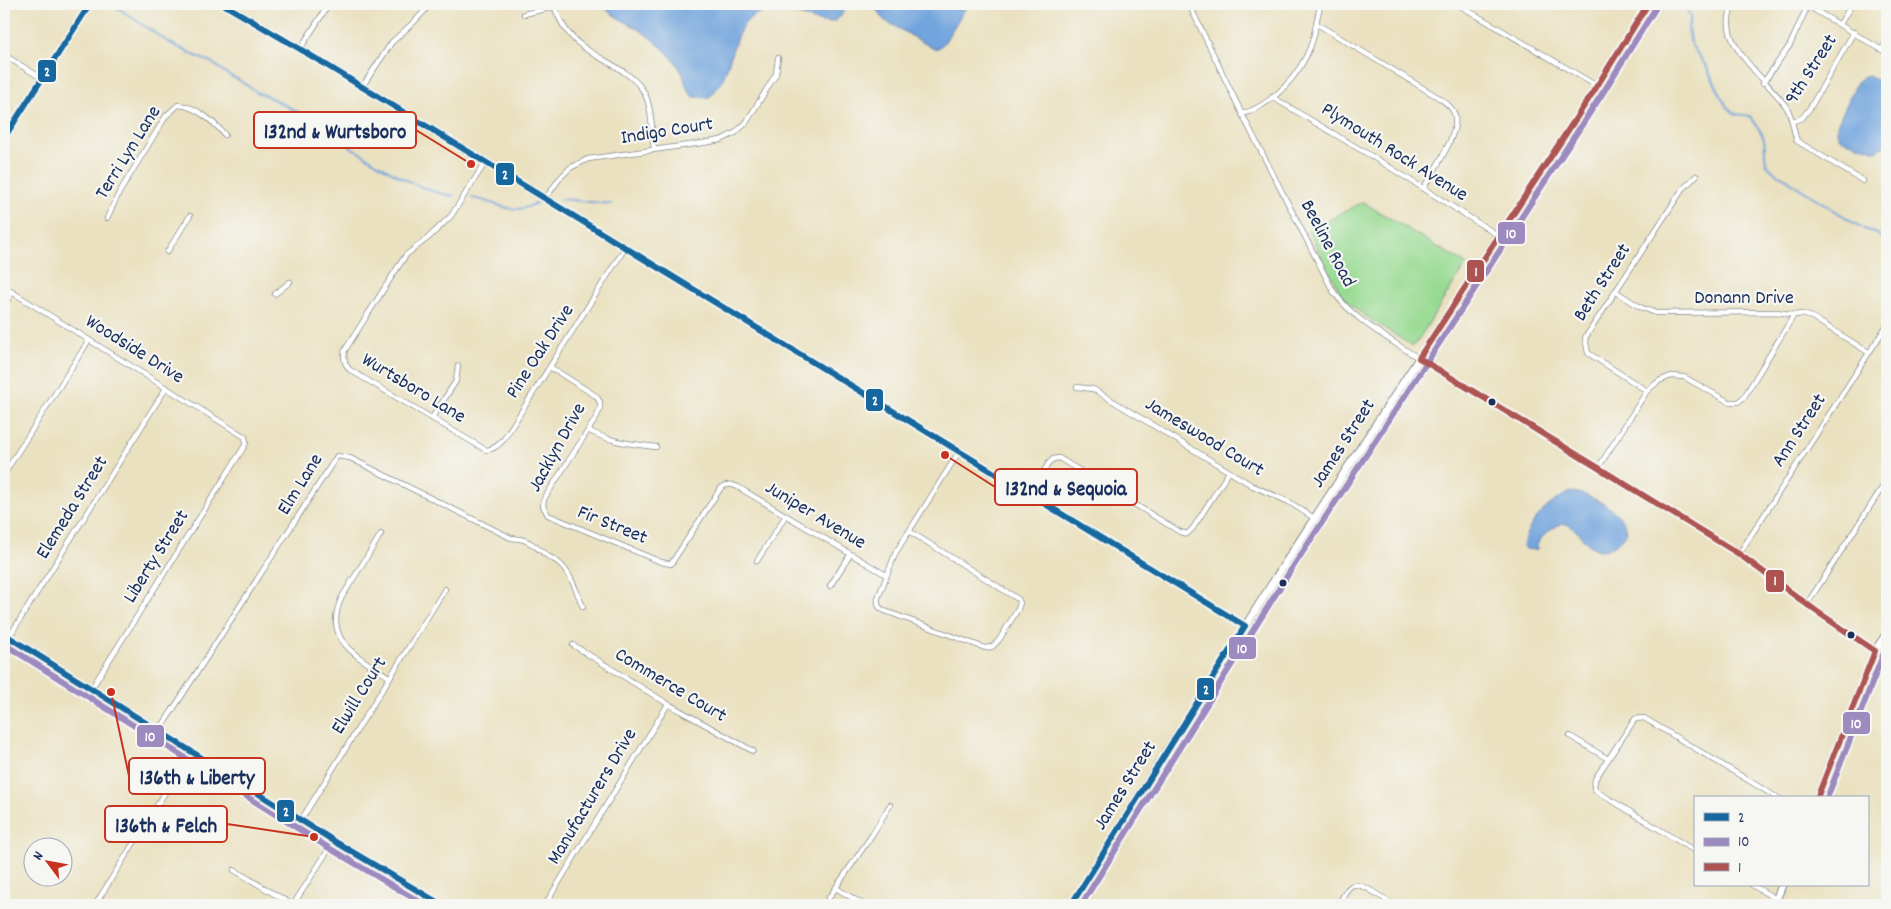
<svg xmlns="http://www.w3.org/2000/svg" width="1891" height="909" font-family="Dekko,sans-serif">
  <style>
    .green { fill: #97da91; stroke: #598478 }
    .water { fill: #72a4dd; stroke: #466a9e }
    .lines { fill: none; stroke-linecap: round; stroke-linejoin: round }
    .stream { stroke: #72a4dd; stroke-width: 2 }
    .street-casing { stroke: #82888f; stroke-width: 6 }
    .secondary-casing { stroke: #82888f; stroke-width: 9 }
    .street { stroke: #fff; stroke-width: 4.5 }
    .secondary { stroke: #fff; stroke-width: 7 }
    .bus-1-casing { stroke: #f6f6f2; stroke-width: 10 }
    .bus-2-casing { stroke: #f6f6f2; stroke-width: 10 }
    .bus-3-casing { stroke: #f6f6f2; stroke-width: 10 }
    .bus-1 { stroke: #16679e; stroke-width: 6 }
    .bus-2 { stroke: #9d8abe; stroke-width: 6 }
    .bus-3 { stroke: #ad5453; stroke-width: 6 }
    .bus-dot { fill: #1b2f5e; stroke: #f6f6f2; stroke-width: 2 }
    .labels { text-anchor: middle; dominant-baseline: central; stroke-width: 4.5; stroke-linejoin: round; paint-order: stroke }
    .street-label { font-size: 20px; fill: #1b2f5e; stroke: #f6f6f2 }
    .leader { fill: none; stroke: #c8321e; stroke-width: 2 }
    .callout-dot { fill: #c8321e; stroke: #f6f6f2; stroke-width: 2 }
    .callout { fill: #f6f6f2; stroke: #c8321e; stroke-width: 2 }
    .callout-label { font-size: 21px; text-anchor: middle; font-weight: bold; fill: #1b2f5e }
    .line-badge { stroke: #f6f6f2; stroke-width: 2 }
    .badge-label { font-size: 14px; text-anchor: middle; font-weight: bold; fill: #fff }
  </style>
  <rect width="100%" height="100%" fill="#f6f6f2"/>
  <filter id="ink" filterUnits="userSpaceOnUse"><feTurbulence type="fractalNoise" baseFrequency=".02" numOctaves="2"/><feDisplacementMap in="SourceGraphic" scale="10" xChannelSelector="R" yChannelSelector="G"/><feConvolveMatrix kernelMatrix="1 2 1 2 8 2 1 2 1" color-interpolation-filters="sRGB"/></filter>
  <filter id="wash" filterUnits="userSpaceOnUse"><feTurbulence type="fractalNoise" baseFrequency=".0096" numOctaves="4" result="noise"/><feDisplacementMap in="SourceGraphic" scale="20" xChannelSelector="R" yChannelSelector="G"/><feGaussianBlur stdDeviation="1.12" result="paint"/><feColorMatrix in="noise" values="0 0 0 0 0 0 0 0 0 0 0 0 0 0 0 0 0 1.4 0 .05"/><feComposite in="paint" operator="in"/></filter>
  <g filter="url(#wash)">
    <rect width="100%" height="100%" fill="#eae1c0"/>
    <polygon class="green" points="1363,202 1466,264 1415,345 1412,346 1364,315 1350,304 1341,294 1308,231"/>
    <g class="water">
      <path d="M 602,4 L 849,4 C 845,10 841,18 834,21 C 817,29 788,0 754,15 C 726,35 735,78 708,98 L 693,97 C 683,86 687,80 680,69 C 672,55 657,43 644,33 C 632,23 611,18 602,4 Z"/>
      <polygon points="877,4 968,4 944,43 939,48 934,49 884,20 876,9"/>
      <polygon points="1864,76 1869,76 1887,86 1887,144 1877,151 1843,140 1839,137 1837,132 1837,125 1857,82"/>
      <path d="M 1571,492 C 1589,493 1626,512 1627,532 C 1593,577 1581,523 1564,524 C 1558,524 1552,529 1547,533 C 1541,538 1537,541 1537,549 L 1534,550 L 1526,549 L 1523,545 C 1528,521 1550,501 1571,492 Z"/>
    </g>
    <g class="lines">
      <g class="stream">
        <path d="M 112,4 L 168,42 L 200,58 L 211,62 L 230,76 L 239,80 L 258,93 L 265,95 L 304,115 L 308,122 C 322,130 337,138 351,147 C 382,166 417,191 454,196"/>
        <path d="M 1684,4 L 1691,17 L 1688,28 L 1690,43 L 1706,66 L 1727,107 L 1736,114 L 1750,116 C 1755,123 1762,131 1764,140 C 1766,148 1763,160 1768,166 C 1774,175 1786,176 1793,184 L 1864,229 L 1877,234 L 1887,242"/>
        <path d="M 472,198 C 499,202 512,218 538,202"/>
        <polyline points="560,199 611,204"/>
      </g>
    </g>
  </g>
  <g filter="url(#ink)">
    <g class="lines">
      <g class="street-casing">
        <g id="street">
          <polyline points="223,4 300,49 485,163 1245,626"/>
          <path d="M 554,4 C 555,11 559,18 563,25 C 582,58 622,61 642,89 C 653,105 651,130 654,149"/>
          <path d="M 1189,4 L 1242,114 L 1333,291 C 1353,319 1383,335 1412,354 L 1739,554 L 1816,611 L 1875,651"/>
          <polyline points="1457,4 1597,86"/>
          <path d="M 1734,4 C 1711,42 1769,80 1787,108 C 1793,119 1793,130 1797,141 L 1863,181"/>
          <polyline points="1794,4 1808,6 1887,53"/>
          <polyline points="524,14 554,7"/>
          <path d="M 1317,24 L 1441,99 C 1446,103 1452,107 1454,113 C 1462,131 1432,173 1423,189"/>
          <polyline points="1840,24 1852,4"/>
          <polyline points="300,49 329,4"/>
          <polyline points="1882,49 1887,41"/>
          <polyline points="4,55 43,79"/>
          <polyline points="1763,83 1790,45 1808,5"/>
          <polyline points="362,87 392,42 413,23 431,4"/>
          <polyline points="1272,97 1383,163 1499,236"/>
          <path d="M 1242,114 C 1273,105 1300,75 1311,45 C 1316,32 1316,17 1321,4"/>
          <polyline points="1793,121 1802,118 1810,108 1854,32"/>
          <path d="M 485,163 L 451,216 L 428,238 L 406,255 L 396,270 L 345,350 C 343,358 344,364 350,370 L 486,450 C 493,450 499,445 504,439 L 625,248"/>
          <polyline points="545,199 560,178 570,168 588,159 703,143 721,140 735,133 746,123 776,74 778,58"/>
          <path d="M 107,218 L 119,193 L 166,116 L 178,105 C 196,106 214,122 225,135"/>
          <polyline points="167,252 190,216"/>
          <polyline points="4,287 245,437 246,443 244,447 91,689"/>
          <polyline points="1615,291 1640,307 1656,313 1777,312 1794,315 1802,314 1812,317 1868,352"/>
          <polyline points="275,294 290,282"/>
          <polyline points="4,306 12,292"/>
          <path d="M 550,367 L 596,396 L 600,402 L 600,409 L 596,418 L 544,499 L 543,506 L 548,515 L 661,562 L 671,564 L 720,489 C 726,483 731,484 738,487 L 886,575"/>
          <polyline points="1077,387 1093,389 1253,486 1289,502 1314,518"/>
          <polyline points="1647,391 1588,353 1585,338 1682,190 1696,176"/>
          <polyline points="432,418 456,381 458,366"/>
          <path d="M 588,430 C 609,442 632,444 656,447"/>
          <polyline points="1598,468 1647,391 1659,381 1671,376 1684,377 1729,402 1738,402 1744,397 1794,315"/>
          <polyline points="4,474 89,340"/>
          <polyline points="1028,495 1049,463 1053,459 1059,458 1180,532 1187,534 1193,528 1229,472"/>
          <path d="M 909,531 L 1018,599 L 1020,603 L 1018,609 L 999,640 L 992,647 L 985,648 L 885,611 C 879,608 877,606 878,598 L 896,552 L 959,452"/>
          <path d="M 381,534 L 342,597 C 321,641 359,657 389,677"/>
          <polyline points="1739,554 1887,325"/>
          <polyline points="757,561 786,515"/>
          <polyline points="830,586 850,555"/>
          <polyline points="1807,604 1887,480"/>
          <polyline points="4,645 166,388"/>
          <polyline points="573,645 668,704 753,751"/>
          <path d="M 159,731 L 337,456 L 350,458 L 511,538 C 529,539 532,544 545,554 C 549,558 555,559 559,563 C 571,573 577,593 583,607"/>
          <polyline points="1570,736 1608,759"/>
          <polyline points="301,820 445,589"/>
          <polyline points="1695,851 1596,791 1594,787 1595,779 1635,719 1644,718 1778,798"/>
          <polyline points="234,870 293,905 334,841"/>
          <polyline points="1752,885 1776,899"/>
          <polyline points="836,888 864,905"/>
          <polyline points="95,905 191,751"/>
          <polyline points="545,905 668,704"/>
          <polyline points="824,905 872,835 890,805"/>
          <path d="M 1338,905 C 1342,899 1345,890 1351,886 C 1359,880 1385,899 1392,905"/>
        </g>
      </g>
      <g class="secondary-casing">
        <g id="secondary">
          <polyline points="4,138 90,4"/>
          <polyline points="4,634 334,841 442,905"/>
          <polyline points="1817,798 1875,651 1887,633"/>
          <polyline points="1071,905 1160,761 1282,568 1597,86 1648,4"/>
          <polyline points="1774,905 1782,885"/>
        </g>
      </g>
      <use href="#street" class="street"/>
      <use href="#secondary" class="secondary"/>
      <g class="bus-1-casing">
        <g id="bus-1">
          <polyline points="223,4 300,49 1245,626 1071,905"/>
          <polyline points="4,138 90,4"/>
          <polyline points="4,634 334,841 442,905"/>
        </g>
      </g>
      <g class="bus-2-casing">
        <g id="bus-2">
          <polyline points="4,644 329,848 425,905"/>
          <polyline points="1827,798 1883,655 1887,648"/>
          <polyline points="1081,905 1289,573 1604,91 1655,9"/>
        </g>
      </g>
      <g class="bus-3-casing">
        <polyline id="bus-3" points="1648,4 1597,86 1419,358 1739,554 1816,611 1875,651 1817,798"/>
      </g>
      <use href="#bus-1" class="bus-1"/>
      <use href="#bus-2" class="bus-2"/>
      <use href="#bus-3" class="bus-3"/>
    </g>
  </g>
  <g class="bus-dot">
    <circle cx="1492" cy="402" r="4.5"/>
    <circle cx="1283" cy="583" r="4.5"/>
    <circle cx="1851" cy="635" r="4.5"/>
  </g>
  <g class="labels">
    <g class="street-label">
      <text transform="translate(1812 70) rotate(-57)">9th Street</text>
      <text transform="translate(667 132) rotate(-9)">Indigo Court</text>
      <text transform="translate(129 153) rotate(-58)">Terri Lyn Lane</text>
      <text transform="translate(1394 153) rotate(32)">Plymouth Rock Avenue</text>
      <text transform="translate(1327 244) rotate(62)">Beeline Road</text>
      <text transform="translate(1603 283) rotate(-57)">Beth Street</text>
      <text x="1744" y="299">Donann Drive</text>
      <text transform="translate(134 350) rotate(32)">Woodside Drive</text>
      <text transform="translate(541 352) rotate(-57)">Pine Oak Drive</text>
      <text transform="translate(413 389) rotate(31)">Wurtsboro Lane</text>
      <text transform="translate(1800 431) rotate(-57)">Ann Street</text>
      <text transform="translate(1204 438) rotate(31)">Jameswood Court</text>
      <text transform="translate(1344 444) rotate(-57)">James Street</text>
      <text transform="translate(558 448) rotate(-61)">Jacklyn Drive</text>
      <text transform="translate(301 485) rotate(-58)">Elm Lane</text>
      <text transform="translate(73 508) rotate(-58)">Elemeda Street</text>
      <text transform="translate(815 516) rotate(31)">Juniper Avenue</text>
      <text transform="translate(612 526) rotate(22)">Fir Street</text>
      <text transform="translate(157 557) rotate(-58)">Liberty Street</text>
      <text transform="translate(670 686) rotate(31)">Commerce Court</text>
      <text transform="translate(360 696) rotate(-58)">Elwill Court</text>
      <text transform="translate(1126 786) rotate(-58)">James Street</text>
      <text transform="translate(593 797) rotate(-59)">Manufacturers Drive</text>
    </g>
  </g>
  <path class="leader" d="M471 164L416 130M945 455L995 487M111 692L129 776M314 837L227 824"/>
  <g class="callout-dot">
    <circle cx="471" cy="164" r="5"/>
    <circle cx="945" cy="455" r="5"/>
    <circle cx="111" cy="692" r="5"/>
    <circle cx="314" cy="837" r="5"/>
  </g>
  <g class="callout">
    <rect x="254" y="112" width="162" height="36" rx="5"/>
    <rect x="995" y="469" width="142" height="36" rx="5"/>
    <rect x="129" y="758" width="136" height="36" rx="5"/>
    <rect x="105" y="806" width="122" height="36" rx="5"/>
  </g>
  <g class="callout-label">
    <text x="335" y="138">132nd &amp; Wurtsboro</text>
    <text x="1066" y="495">132nd &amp; Sequoia</text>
    <text x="197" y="784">136th &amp; Liberty</text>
    <text x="166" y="832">136th &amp; Felch</text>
  </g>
  <g class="line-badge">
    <rect x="37" y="59" width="20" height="24" rx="5" fill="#16679e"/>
    <rect x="495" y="162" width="20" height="24" rx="5" fill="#16679e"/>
    <rect x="1497" y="221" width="29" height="24" rx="5" fill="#9d8abe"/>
    <rect x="1466" y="259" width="19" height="24" rx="5" fill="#ad5453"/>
    <rect x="865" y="388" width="19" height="24" rx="5" fill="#16679e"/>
    <rect x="1765" y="569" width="20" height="24" rx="5" fill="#ad5453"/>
    <rect x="1228" y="636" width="29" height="24" rx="5" fill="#9d8abe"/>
    <rect x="1196" y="677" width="19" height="24" rx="5" fill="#16679e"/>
    <rect x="1842" y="711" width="29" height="24" rx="5" fill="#9d8abe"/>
    <rect x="136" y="724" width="29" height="24" rx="5" fill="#9d8abe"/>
    <rect x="276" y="799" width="19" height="24" rx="5" fill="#16679e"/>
  </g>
  <g class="badge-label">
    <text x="47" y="76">2</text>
    <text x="505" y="179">2</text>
    <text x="1511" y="238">10</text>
    <text x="1476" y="276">1</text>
    <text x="875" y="405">2</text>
    <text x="1775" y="585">1</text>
    <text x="1242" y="653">10</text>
    <text x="1206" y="694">2</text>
    <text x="1856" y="728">10</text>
    <text x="150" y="741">10</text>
    <text x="286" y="816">2</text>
  </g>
  <rect width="1891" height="909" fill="none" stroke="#f6f6f2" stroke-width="20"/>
  <rect x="1694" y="796" width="175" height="90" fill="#f6f6f2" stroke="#9ea6b7"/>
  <rect x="1704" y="813" width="25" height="8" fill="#16679e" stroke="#9ea6b7"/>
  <text x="1738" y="822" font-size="15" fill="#1b2f5e">2</text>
  <rect x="1704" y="838" width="25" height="8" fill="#9d8abe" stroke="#9ea6b7"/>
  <text x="1738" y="846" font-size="15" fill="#1b2f5e">10</text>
  <rect x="1704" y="863" width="25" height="8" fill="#ad5453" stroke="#9ea6b7"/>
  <text x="1738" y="872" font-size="15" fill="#1b2f5e">1</text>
  <g transform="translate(48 862) rotate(302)"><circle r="24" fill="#f6f6f2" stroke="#9ea6b7"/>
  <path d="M0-4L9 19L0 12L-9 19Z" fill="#c8321e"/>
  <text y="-8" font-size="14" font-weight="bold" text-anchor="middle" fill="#1b2f5e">N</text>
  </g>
</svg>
